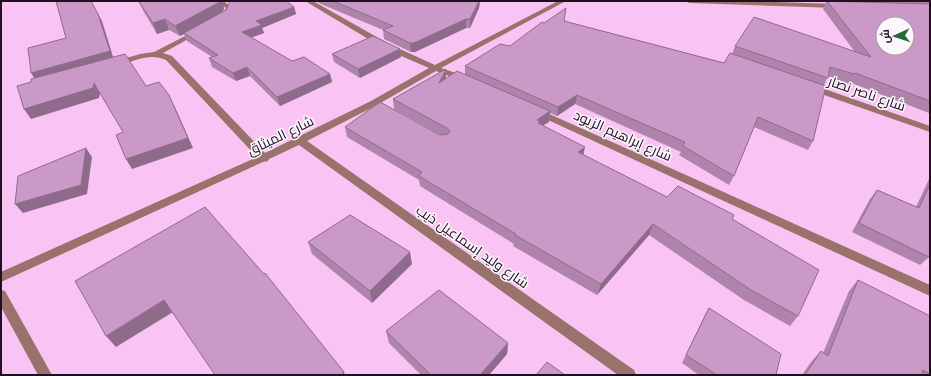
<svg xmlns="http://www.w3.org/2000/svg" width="931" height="376" font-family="'Playfair Display',Cairo,serif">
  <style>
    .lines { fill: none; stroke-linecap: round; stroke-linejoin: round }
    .minor { fill: #99726c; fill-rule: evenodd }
    .wall { fill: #af84ab }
    .shaded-wall { fill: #8e6b8b }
    .building { fill: #cb99c7; stroke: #8e6b8b; fill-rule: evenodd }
    .labels { text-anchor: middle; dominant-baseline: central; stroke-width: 3; stroke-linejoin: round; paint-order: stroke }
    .street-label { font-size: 14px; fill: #210f20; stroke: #fcf7fc }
  </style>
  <rect width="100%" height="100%" fill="#f9c4f4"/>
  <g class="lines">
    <g class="minor">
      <polygon points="216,1 223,1 232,7 232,10 226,17 221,16 226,8"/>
      <path d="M 305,1 L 313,1 L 391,45 L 435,65 L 558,1 L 566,1 L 441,68 L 468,77 L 468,81 L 462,81 L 436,71 L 377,105 L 307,141 L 634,370 L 636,375 L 618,375 L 299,145 L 269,159 L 268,161 L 263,162 L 1,282 L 1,272 L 257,157 L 166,60 C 149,52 133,62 116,66 L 112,64 L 113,62 L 140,54 L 154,52 L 195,31 L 199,31 L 199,33 L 163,53 L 172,56 L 265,153 L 371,101 L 429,68 L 385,49 Z"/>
      <polygon points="686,1 745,1 837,4 840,6 837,8 689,3"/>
      <polygon points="810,86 816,86 930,126 930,132 810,90"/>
      <polygon points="538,109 686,175 930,285 930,296 535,114 534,112"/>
      <polygon points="1,290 5,291 52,375 38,375 1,307"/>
    </g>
  </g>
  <g class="wall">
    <polygon points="213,1 222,1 224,8 223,12 294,7 296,14 262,28 264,33 251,38 292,61 330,74 332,82 280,106 250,76 236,81 212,67 209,58 212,57 187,41 184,34 180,36 169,30 157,34 144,12 139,2 209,2"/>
    <polygon points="316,1 480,1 479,8 470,28 466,28 415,52 411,52 384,39 383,30 321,4"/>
    <polygon points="817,1 930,1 930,111 929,113 849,82 849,84 828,76 824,85 813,141 808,150 754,127 734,176 729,185 679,155 681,152 575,104 557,116 550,113 549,122 543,125 583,155 667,197 732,219 798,316 790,326 744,300 649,235 597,295 513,246 514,244 420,186 419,180 347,137 345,127 441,135 394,109 393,99 446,69 446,78 465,75 465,66 510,46 544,23 564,21 724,63 732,54 735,46 855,52 823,9 826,2 818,2"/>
    <polygon points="400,49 401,57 360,78 334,62 332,54"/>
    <polygon points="930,177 930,254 929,257 920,265 852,232 870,199 877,190 916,207"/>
    <polygon points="308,242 412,264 372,303 312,254"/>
    <polygon points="858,280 930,316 930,375 802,375 811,362 821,351 823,353 849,291"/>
    <polygon points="709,308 776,375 699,375 682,363 704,317"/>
    <polygon points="386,331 508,343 507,354 489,375 421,375 389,343"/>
  </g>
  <g class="shaded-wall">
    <polygon points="219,1 222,1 224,8 222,13 184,33 184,34 180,36 175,26"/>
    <polygon points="479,1 480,1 479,8 470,28 470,19"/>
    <polygon points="294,7 296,14 262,28 264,33 244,40 242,32 256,21"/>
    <polygon points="98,14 102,21 114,60 36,81 31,73"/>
    <polygon points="165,19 169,30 157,34 153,23"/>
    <polygon points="466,19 466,28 415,52 411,52 410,43"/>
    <polygon points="400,49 401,57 360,78 358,69"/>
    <polygon points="247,67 250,76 236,81 233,73"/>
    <polygon points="446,69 446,79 439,83"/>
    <polygon points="330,74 332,82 280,106 277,97"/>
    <polygon points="94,83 100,93 99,98 31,119 24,109"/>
    <polygon points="577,95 575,104 557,116 558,107"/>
    <polygon points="174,105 193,148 132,169 126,159"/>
    <polygon points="550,111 549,122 539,128 537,120"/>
    <polygon points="585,147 583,157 578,152"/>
    <polygon points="86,148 92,157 87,194 23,213 15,204"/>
    <polygon points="653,224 649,235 597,295 601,284"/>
    <polygon points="410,252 412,264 372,303 370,291"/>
    <polygon points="164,300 173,312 116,347 106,336"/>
    <polygon points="508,343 507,354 489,375 480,375"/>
    <polygon points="344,372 345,375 341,375"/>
  </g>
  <g class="building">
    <polygon points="56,1 91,1 98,14 110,51 31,73 28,48 66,38"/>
    <polygon points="143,1 208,1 209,2 213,1 219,1 218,3 175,26 165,19 153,23 139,2"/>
    <polygon points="230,1 286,1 294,7 256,21 262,25 242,32 292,61 304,57 330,74 277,97 247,67 233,73 209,58 218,55 184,33 226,10"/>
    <polygon points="333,1 479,1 470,19 466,19 414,43 410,43 383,30 393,26"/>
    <path d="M 827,1 L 930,4 L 930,101 L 855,73 L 854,74 L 830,67 L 828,78 L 735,46 L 754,17 L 871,57 ZM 883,24 L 907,24 L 907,48 L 883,48 Z"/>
    <polygon points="566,8 564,21 724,63 730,53 826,86 813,141 758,117 734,176 683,146 685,142 577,95 558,107 465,66 500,44 510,46 542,22 544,23"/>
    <polygon points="373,36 400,49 358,69 332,54"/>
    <polygon points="125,54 146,86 159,82 169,95 188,138 126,159 116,135 123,132 94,83 93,88 24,109 17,86 31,82 31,79"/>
    <polygon points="446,69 439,83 457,71 550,111 537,120 540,121 538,123 585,147 578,152 667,197 678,186 734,215 732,219 819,270 798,316 751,290 653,224 601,284 515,235 516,234 419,176 422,172 345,127 380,102 440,135 448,134 450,131 447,128 393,99"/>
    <polygon points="86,148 81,185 15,204 18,176"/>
    <polygon points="930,184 930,254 929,257 859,223 877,190 919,208"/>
    <polygon points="205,207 264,274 265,273 344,372 341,375 215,375 164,300 106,336 75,281"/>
    <polygon points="350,215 410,252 370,291 308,242"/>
    <polygon points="858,280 930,316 930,374 923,370 922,375 805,375 821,351 828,356"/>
    <polygon points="439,290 508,343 480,375 431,375 386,331"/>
    <polygon points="709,308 781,354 776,375 717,375 686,355"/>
    <polygon points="547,362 565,375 536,375"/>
  </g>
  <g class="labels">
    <g class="street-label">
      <text transform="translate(867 93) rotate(19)">شارع ناصر نصار</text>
      <text transform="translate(280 135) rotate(-26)">شارع الميثاق</text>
      <text transform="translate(623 135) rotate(24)">شارع إبراهيم الزيود</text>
      <text transform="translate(473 246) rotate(35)">شارع وليد إسماعيل ذيب</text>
    </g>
  </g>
  <rect width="931" height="376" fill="none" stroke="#210f20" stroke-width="4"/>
  <g transform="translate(895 36) rotate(267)"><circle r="19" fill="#fcf7fc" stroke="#a49aa4"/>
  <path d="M0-3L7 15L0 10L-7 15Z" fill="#246a36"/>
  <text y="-6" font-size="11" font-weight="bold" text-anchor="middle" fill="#210f20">ش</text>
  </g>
</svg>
